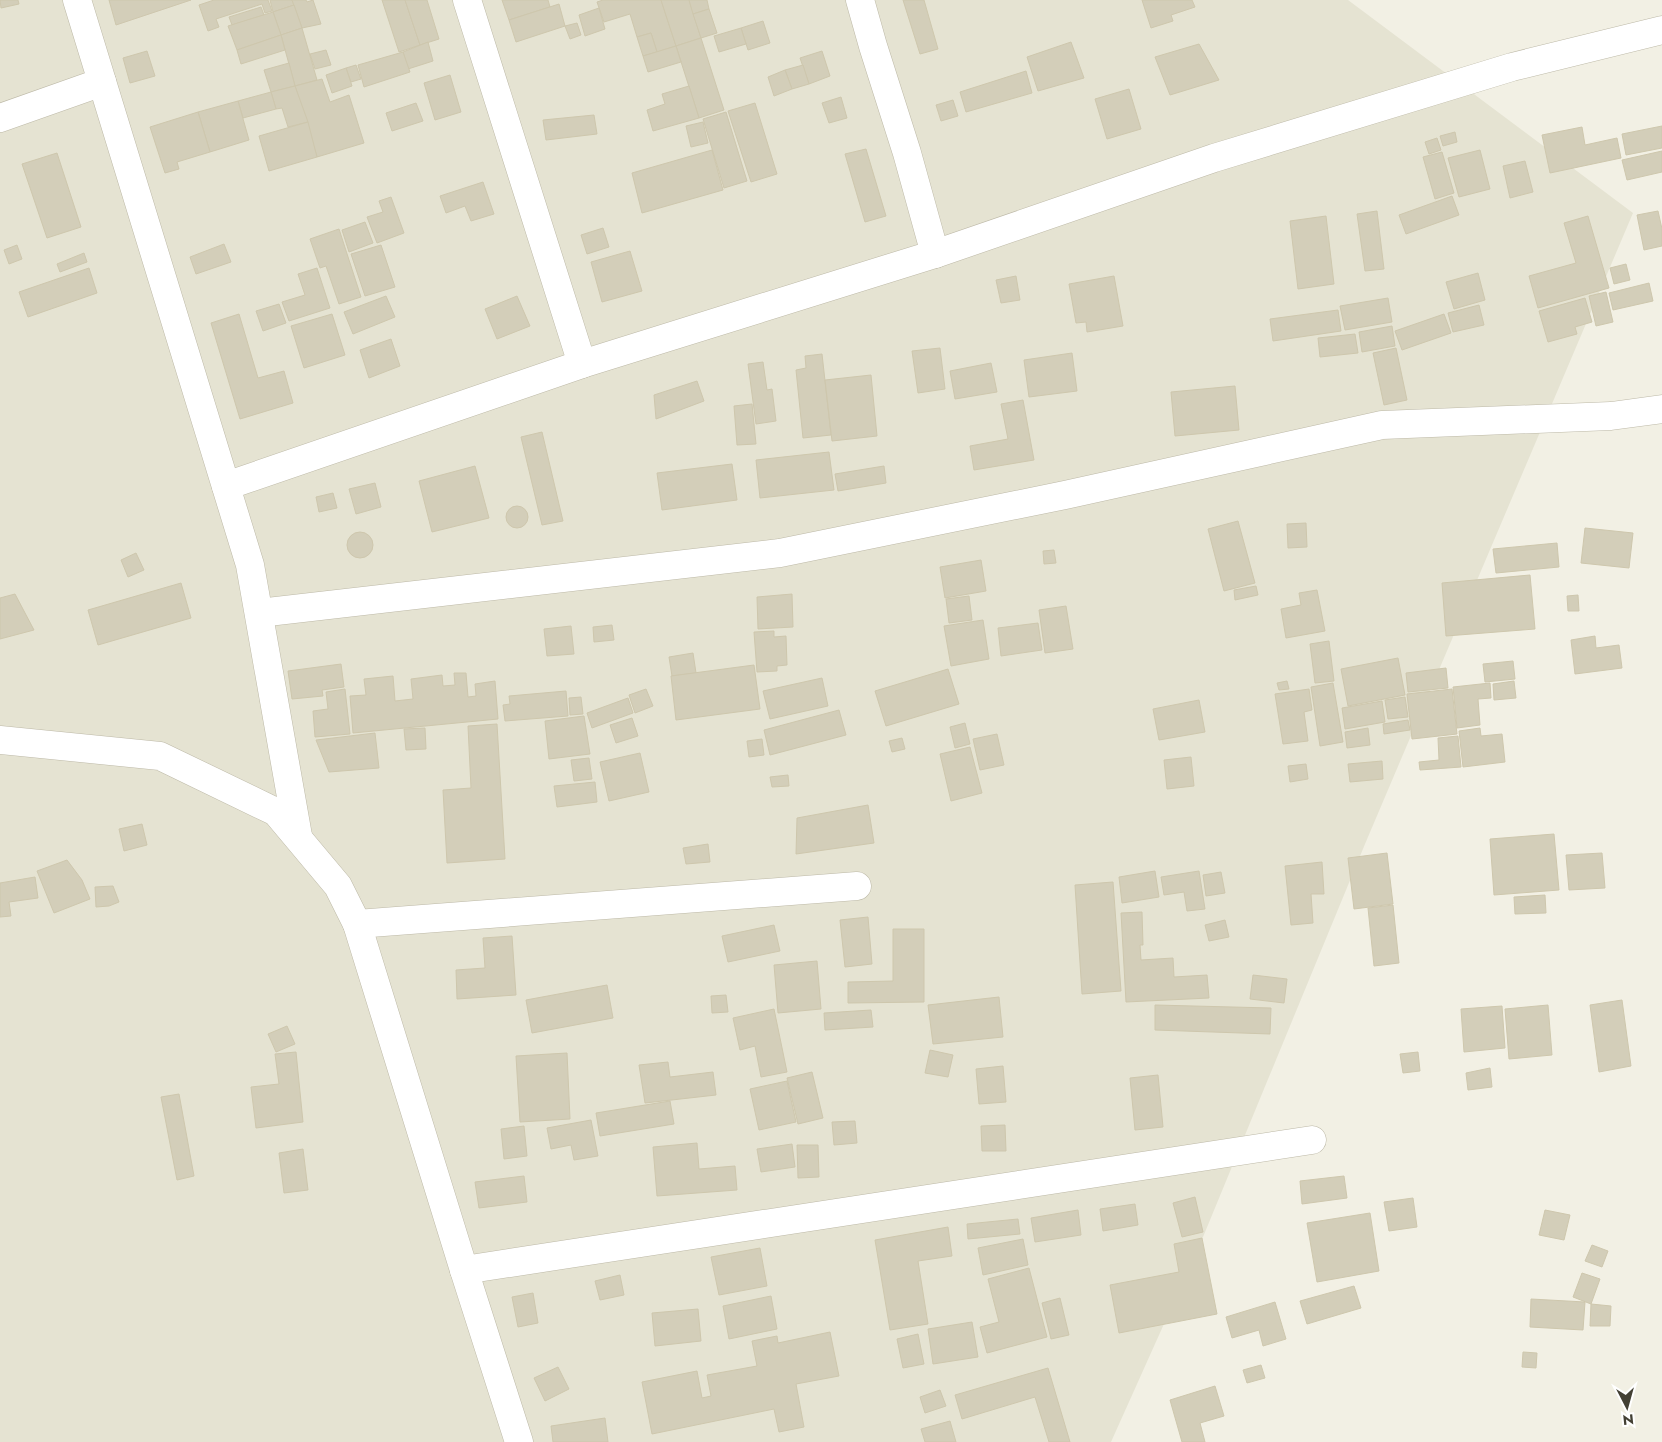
<svg xmlns="http://www.w3.org/2000/svg" width="1662" height="1442" font-family="Jost,sans-serif">
  <style>
    .residential { fill: #e5e3d2 }
    .building { fill: #d3ceb9; stroke: #cec7ad }
    .lines { fill: none; stroke-linecap: round; stroke-linejoin: round }
    .street-casing { stroke: #bdb9a7; stroke-width: 29 }
    .street { stroke: #fff; stroke-width: 28 }
  </style>
  <rect width="100%" height="100%" fill="#f2f0e4"/>
  <polygon class="residential" points="0,0 1348,0 1633,213 1365,844 1203,1237 1111,1442 0,1442"/>
  <g class="building">
    <polygon points="0,0 18,0 19,4 1,8"/>
    <polygon points="109,0 191,0 116,25"/>
    <polygon points="214,0 268,0 272,11 265,13 262,4 216,19 219,27 208,31 199,5"/>
    <polygon points="270,0 292,0 294,5 273,12"/>
    <polygon points="292,0 306,0 307,2 313,0 321,24 302,28"/>
    <polygon points="382,0 405,0 420,45 399,52"/>
    <polygon points="405,0 427,0 439,39 420,45"/>
    <polygon points="502,0 548,0 550,7 509,20"/>
    <polygon points="603,0 661,0 676,46 657,52 651,33 637,37 630,14 604,22 597,2"/>
    <polygon points="661,0 689,0 701,38 676,46"/>
    <polygon points="689,0 707,0 709,9 693,14"/>
    <polygon points="903,0 924,0 938,49 920,54"/>
    <polygon points="1142,0 1192,0 1195,7 1171,15 1173,21 1151,28"/>
    <polygon points="559,4 565,26 516,42 509,20"/>
    <polygon points="294,5 302,28 281,35 273,12"/>
    <polygon points="261,7 264,15 232,25 229,17"/>
    <polygon points="599,8 605,29 585,36 579,15"/>
    <polygon points="709,9 717,33 701,38 693,14"/>
    <polygon points="273,12 281,35 237,50 228,26"/>
    <polygon points="763,21 770,43 748,50 741,28"/>
    <polygon points="577,23 581,35 570,39 565,26"/>
    <polygon points="302,28 317,80 295,86 281,35"/>
    <polygon points="741,28 746,44 719,52 714,36"/>
    <polygon points="651,33 657,52 643,56 637,37"/>
    <polygon points="281,35 285,50 241,64 237,50"/>
    <polygon points="701,38 724,110 699,118 676,46"/>
    <polygon points="428,42 433,61 408,69 403,52"/>
    <polygon points="1071,42 1084,78 1038,91 1027,57"/>
    <polygon points="1199,44 1219,80 1170,95 1155,57"/>
    <polygon points="676,46 681,62 648,72 643,56"/>
    <polygon points="326,50 331,65 315,69 310,54"/>
    <polygon points="147,51 155,76 130,83 123,58"/>
    <polygon points="822,51 830,76 809,84 800,58"/>
    <polygon points="403,52 410,72 364,87 358,65"/>
    <polygon points="289,63 295,86 271,92 264,70"/>
    <polygon points="356,65 361,79 351,82 346,68"/>
    <polygon points="803,65 809,84 792,89 785,70"/>
    <polygon points="346,68 352,86 332,93 326,75"/>
    <polygon points="785,70 792,89 774,96 768,77"/>
    <polygon points="1026,71 1032,93 966,112 960,92"/>
    <polygon points="450,75 461,112 435,120 424,83"/>
    <polygon points="322,79 330,102 349,95 364,143 317,157 295,86"/>
    <polygon points="295,86 308,122 288,127 282,108 276,109 271,92"/>
    <polygon points="689,86 699,118 653,131 647,110 665,104 662,94"/>
    <polygon points="1129,89 1141,129 1107,139 1095,99"/>
    <polygon points="271,92 276,109 243,118 238,101"/>
    <polygon points="841,97 847,118 829,123 822,103"/>
    <polygon points="953,100 958,116 941,121 936,105"/>
    <polygon points="238,101 249,140 210,152 198,112"/>
    <polygon points="416,103 423,121 392,131 386,113"/>
    <polygon points="755,103 777,174 751,182 728,111"/>
    <polygon points="198,112 210,152 177,162 179,169 165,173 150,127"/>
    <polygon points="726,112 747,181 724,188 703,119"/>
    <polygon points="594,115 597,134 546,140 543,120"/>
    <polygon points="308,122 317,157 269,171 259,136"/>
    <polygon points="703,122 708,143 691,147 686,126"/>
    <polygon points="1662,126 1662,148 1626,155 1622,134"/>
    <polygon points="1582,127 1585,145 1617,138 1621,158 1550,173 1542,135"/>
    <polygon points="1455,132 1457,142 1443,146 1440,136"/>
    <polygon points="1437,138 1441,150 1429,154 1425,142"/>
    <polygon points="866,149 886,216 865,222 845,154"/>
    <polygon points="712,150 723,190 642,213 632,173"/>
    <polygon points="1480,150 1490,189 1459,197 1448,158"/>
    <polygon points="1662,151 1662,172 1627,180 1622,160"/>
    <polygon points="1442,152 1454,193 1435,199 1423,157"/>
    <polygon points="57,153 81,227 47,238 22,164"/>
    <polygon points="1525,161 1533,192 1510,198 1503,166"/>
    <polygon points="483,182 494,214 471,221 465,206 446,213 440,196"/>
    <polygon points="1452,196 1459,215 1406,234 1399,215"/>
    <polygon points="391,197 404,233 377,243 367,217 383,212 379,201"/>
    <polygon points="1377,211 1384,269 1365,271 1357,214"/>
    <polygon points="1658,211 1662,229 1662,246 1644,250 1637,215"/>
    <polygon points="1326,216 1334,284 1298,289 1290,221"/>
    <polygon points="1588,216 1609,288 1538,308 1529,276 1576,263 1564,223"/>
    <polygon points="365,222 373,243 349,252 342,230"/>
    <polygon points="603,228 609,247 587,254 581,235"/>
    <polygon points="339,229 361,297 339,304 326,266 320,268 310,239"/>
    <polygon points="224,244 231,262 196,274 190,257"/>
    <polygon points="17,245 22,259 9,264 4,250"/>
    <polygon points="381,245 395,287 365,296 351,254"/>
    <polygon points="630,251 642,291 602,302 591,262"/>
    <polygon points="84,253 87,262 60,272 57,264"/>
    <polygon points="1626,264 1630,280 1614,284 1610,268"/>
    <polygon points="89,268 97,293 28,317 19,292"/>
    <polygon points="317,268 330,308 289,321 282,302 305,295 298,274"/>
    <polygon points="1478,273 1485,300 1454,309 1446,282"/>
    <polygon points="1016,276 1020,300 1001,303 996,280"/>
    <polygon points="1114,276 1123,326 1087,332 1086,322 1076,323 1069,284"/>
    <polygon points="1649,283 1653,301 1613,310 1609,293"/>
    <polygon points="1606,292 1613,322 1596,326 1589,296"/>
    <polygon points="386,296 395,317 353,334 344,312"/>
    <polygon points="517,296 530,326 497,339 485,309"/>
    <polygon points="1388,298 1392,322 1345,330 1340,306"/>
    <polygon points="1585,298 1592,322 1575,327 1577,334 1548,342 1539,311"/>
    <polygon points="279,304 286,323 263,331 256,311"/>
    <polygon points="1479,305 1484,325 1453,332 1448,313"/>
    <polygon points="1338,310 1341,331 1273,341 1270,319"/>
    <polygon points="239,314 258,378 284,371 293,403 240,419 211,323"/>
    <polygon points="332,314 345,355 304,368 291,326"/>
    <polygon points="1444,314 1451,333 1402,350 1395,331"/>
    <polygon points="1392,326 1395,346 1362,352 1359,332"/>
    <polygon points="1355,334 1358,353 1320,357 1318,338"/>
    <polygon points="391,339 400,366 369,378 360,350"/>
    <polygon points="940,348 945,389 918,393 912,351"/>
    <polygon points="1396,348 1407,400 1384,405 1373,353"/>
    <polygon points="1072,353 1077,391 1029,397 1024,360"/>
    <polygon points="822,354 831,435 803,438 796,370 806,368 805,356"/>
    <polygon points="763,362 767,390 772,389 776,421 756,424 748,364"/>
    <polygon points="991,363 997,392 955,399 950,371"/>
    <polygon points="871,375 877,436 832,441 825,380"/>
    <polygon points="697,381 704,401 656,419 654,395"/>
    <polygon points="1235,386 1239,430 1175,436 1171,392"/>
    <polygon points="1023,400 1034,460 974,470 970,446 1008,439 1001,404"/>
    <polygon points="752,404 756,444 737,445 734,406"/>
    <polygon points="542,432 563,521 542,525 521,437"/>
    <polygon points="829,452 834,490 760,498 756,460"/>
    <polygon points="732,464 737,500 662,510 657,473"/>
    <polygon points="475,466 489,518 432,532 419,481"/>
    <polygon points="884,466 886,483 838,491 835,474"/>
    <polygon points="375,483 381,507 356,514 349,489"/>
    <polygon points="333,493 337,508 319,512 316,497"/>
    <circle cx="517" cy="517" r="11"/>
    <polygon points="1238,521 1255,583 1224,591 1208,529"/>
    <polygon points="1306,523 1307,547 1288,548 1287,524"/>
    <polygon points="1585,528 1633,533 1629,568 1581,563"/>
    <circle cx="360" cy="545" r="13"/>
    <polygon points="1557,543 1559,567 1496,573 1493,549"/>
    <polygon points="1054,550 1056,563 1044,564 1043,551"/>
    <polygon points="136,553 144,570 128,577 121,560"/>
    <polygon points="981,560 986,591 945,598 940,567"/>
    <polygon points="1530,575 1535,629 1446,636 1442,583"/>
    <polygon points="181,583 191,618 98,645 88,610"/>
    <polygon points="1256,586 1258,595 1235,600 1234,590"/>
    <polygon points="1317,590 1325,631 1286,638 1281,609 1301,605 1299,593"/>
    <polygon points="15,594 34,630 0,639 0,598"/>
    <polygon points="792,594 793,627 758,629 757,597"/>
    <polygon points="1578,595 1579,611 1568,611 1567,596"/>
    <polygon points="969,596 972,620 949,623 946,599"/>
    <polygon points="1066,606 1073,649 1045,653 1039,610"/>
    <polygon points="983,620 989,659 951,666 944,626"/>
    <polygon points="1038,623 1042,650 1001,656 998,628"/>
    <polygon points="612,625 614,640 594,642 593,627"/>
    <polygon points="571,626 574,654 547,656 544,629"/>
    <polygon points="774,631 774,637 786,636 787,665 777,666 777,671 757,672 754,632"/>
    <polygon points="1595,636 1596,648 1619,645 1622,668 1575,674 1571,640"/>
    <polygon points="1329,641 1334,681 1315,683 1310,644"/>
    <polygon points="693,653 696,673 672,676 669,657"/>
    <polygon points="1398,658 1405,695 1348,706 1341,669"/>
    <polygon points="1513,661 1515,679 1485,682 1483,664"/>
    <polygon points="341,664 344,687 322,690 323,696 292,699 288,671"/>
    <polygon points="754,665 760,709 676,720 671,676"/>
    <polygon points="1446,668 1448,688 1408,692 1406,673"/>
    <polygon points="948,669 959,704 886,726 875,691"/>
    <polygon points="454,673 466,673 468,697 476,696 475,684 495,681 498,719 353,733 350,696 366,695 364,679 393,676 395,701 413,699 411,679 442,675 443,686 455,685"/>
    <polygon points="822,678 828,706 770,719 763,691"/>
    <polygon points="1287,681 1289,689 1279,690 1277,683"/>
    <polygon points="1514,681 1516,698 1494,700 1493,684"/>
    <polygon points="1333,683 1343,742 1320,746 1311,687"/>
    <polygon points="1490,683 1491,698 1478,699 1480,725 1457,728 1453,687"/>
    <polygon points="345,689 350,734 315,737 313,711 328,709 326,692"/>
    <polygon points="646,689 653,706 635,713 629,695"/>
    <polygon points="1309,689 1312,710 1304,712 1308,741 1283,744 1275,694"/>
    <polygon points="1452,689 1457,734 1412,739 1407,694"/>
    <polygon points="566,691 568,716 505,721 503,705 510,704 509,696"/>
    <polygon points="581,697 583,714 570,715 569,698"/>
    <polygon points="1405,697 1408,717 1388,719 1385,700"/>
    <polygon points="628,698 633,713 592,728 587,713"/>
    <polygon points="1199,700 1205,732 1159,740 1153,709"/>
    <polygon points="1382,701 1385,722 1345,729 1342,708"/>
    <polygon points="839,710 846,735 770,755 764,730"/>
    <polygon points="584,716 590,754 549,759 545,721"/>
    <polygon points="632,718 638,736 616,743 610,725"/>
    <polygon points="1408,720 1410,730 1384,734 1383,724"/>
    <polygon points="965,723 970,744 955,748 950,727"/>
    <polygon points="497,724 505,859 447,863 443,790 471,788 468,726"/>
    <polygon points="425,728 426,749 406,750 404,729"/>
    <polygon points="1368,728 1370,745 1347,748 1345,732"/>
    <polygon points="1480,728 1481,736 1502,734 1505,762 1463,767 1459,731"/>
    <polygon points="375,733 379,768 329,772 316,740"/>
    <polygon points="997,734 1004,765 980,770 973,739"/>
    <polygon points="1458,736 1461,767 1420,770 1419,762 1439,760 1438,738"/>
    <polygon points="902,738 905,749 892,752 889,741"/>
    <polygon points="762,739 764,755 749,757 747,741"/>
    <polygon points="970,747 982,793 951,801 940,754"/>
    <polygon points="640,753 649,792 609,801 600,762"/>
    <polygon points="1191,757 1194,786 1167,789 1164,760"/>
    <polygon points="589,758 592,779 574,781 571,760"/>
    <polygon points="1382,761 1383,779 1350,782 1348,764"/>
    <polygon points="1306,764 1308,779 1290,782 1288,766"/>
    <polygon points="788,775 789,786 772,787 770,777"/>
    <polygon points="595,782 597,802 557,807 554,786"/>
    <polygon points="868,805 874,843 796,854 797,818"/>
    <polygon points="142,824 147,845 124,851 119,829"/>
    <polygon points="1554,834 1559,890 1494,895 1490,839"/>
    <polygon points="708,844 710,862 686,864 683,848"/>
    <polygon points="1387,853 1393,904 1354,909 1348,858"/>
    <polygon points="1602,853 1605,888 1569,890 1566,855"/>
    <polygon points="67,860 82,880 90,899 54,913 37,871"/>
    <polygon points="1322,862 1324,894 1311,894 1313,923 1291,925 1285,866"/>
    <polygon points="1155,871 1159,897 1122,903 1119,877"/>
    <polygon points="1199,871 1205,909 1187,911 1184,892 1164,895 1161,877"/>
    <polygon points="1221,872 1225,893 1206,896 1203,875"/>
    <polygon points="35,877 38,898 9,902 11,916 0,917 0,883"/>
    <polygon points="1113,882 1121,991 1082,994 1075,885"/>
    <polygon points="113,886 119,902 109,906 96,907 95,887"/>
    <polygon points="1545,895 1546,913 1515,914 1514,897"/>
    <polygon points="1393,905 1399,963 1374,966 1368,908"/>
    <polygon points="1142,912 1143,945 1140,945 1141,960 1173,958 1174,977 1207,975 1209,998 1126,1002 1121,913"/>
    <polygon points="868,917 872,964 845,967 840,920"/>
    <polygon points="1225,920 1229,937 1209,941 1205,925"/>
    <polygon points="774,925 780,951 728,962 722,936"/>
    <polygon points="893,929 924,929 924,1002 848,1003 848,982 893,981"/>
    <polygon points="512,936 516,995 457,999 456,970 485,968 483,938"/>
    <polygon points="817,961 821,1009 778,1013 774,965"/>
    <polygon points="1253,975 1287,979 1284,1003 1250,999"/>
    <polygon points="607,985 613,1018 532,1033 526,1000"/>
    <polygon points="726,995 728,1012 712,1013 711,996"/>
    <polygon points="999,997 1003,1037 933,1044 928,1005"/>
    <polygon points="1622,1000 1631,1066 1599,1072 1590,1005"/>
    <polygon points="1155,1005 1271,1008 1270,1034 1155,1030"/>
    <polygon points="1548,1005 1552,1055 1509,1059 1505,1009"/>
    <polygon points="1502,1006 1505,1048 1464,1052 1461,1009"/>
    <polygon points="774,1009 787,1072 761,1077 755,1046 740,1050 733,1018"/>
    <polygon points="871,1010 873,1027 825,1030 824,1013"/>
    <polygon points="287,1026 295,1044 276,1052 268,1034"/>
    <polygon points="930,1050 953,1055 948,1077 925,1073"/>
    <polygon points="296,1052 303,1122 256,1128 251,1087 279,1084 275,1054"/>
    <polygon points="1418,1052 1420,1071 1403,1073 1400,1054"/>
    <polygon points="567,1053 570,1119 520,1122 516,1056"/>
    <polygon points="668,1062 670,1077 713,1072 716,1095 645,1103 639,1065"/>
    <polygon points="1003,1066 1006,1102 979,1104 976,1069"/>
    <polygon points="1490,1068 1492,1087 1468,1090 1466,1073"/>
    <polygon points="812,1072 823,1118 798,1124 787,1078"/>
    <polygon points="1158,1075 1163,1127 1135,1130 1130,1078"/>
    <polygon points="787,1081 796,1122 759,1130 750,1089"/>
    <polygon points="179,1094 194,1176 177,1180 161,1097"/>
    <polygon points="670,1101 674,1124 600,1136 596,1113"/>
    <polygon points="591,1120 598,1156 574,1160 571,1145 551,1149 547,1128"/>
    <polygon points="855,1121 857,1143 834,1145 832,1122"/>
    <polygon points="1005,1125 1006,1151 982,1151 981,1126"/>
    <polygon points="524,1126 527,1156 504,1159 501,1129"/>
    <polygon points="697,1143 699,1169 735,1166 737,1190 657,1196 653,1147"/>
    <polygon points="792,1144 795,1167 761,1172 757,1149"/>
    <polygon points="797,1145 818,1145 819,1177 798,1178"/>
    <polygon points="303,1149 308,1190 284,1193 279,1153"/>
    <polygon points="524,1176 527,1202 479,1208 475,1182"/>
    <polygon points="1344,1176 1347,1198 1302,1204 1300,1181"/>
    <polygon points="1195,1197 1203,1232 1182,1237 1173,1203"/>
    <polygon points="1413,1198 1417,1227 1389,1231 1384,1202"/>
    <polygon points="1135,1204 1138,1225 1103,1231 1100,1209"/>
    <polygon points="1078,1210 1081,1235 1035,1242 1031,1218"/>
    <polygon points="1545,1210 1570,1215 1564,1240 1539,1235"/>
    <polygon points="1370,1213 1379,1271 1317,1282 1307,1223"/>
    <polygon points="1018,1219 1020,1234 968,1239 967,1224"/>
    <polygon points="948,1227 952,1256 918,1261 928,1324 890,1330 875,1240"/>
    <polygon points="1202,1238 1217,1314 1119,1333 1110,1285 1179,1272 1174,1244"/>
    <polygon points="1023,1239 1028,1265 983,1275 978,1248"/>
    <polygon points="1592,1245 1608,1251 1602,1267 1585,1261"/>
    <polygon points="760,1248 767,1286 719,1295 711,1257"/>
    <polygon points="1029,1268 1047,1337 987,1353 980,1327 999,1322 988,1279"/>
    <polygon points="1582,1273 1600,1279 1591,1304 1573,1297"/>
    <polygon points="620,1275 624,1295 600,1300 595,1281"/>
    <polygon points="1354,1286 1361,1308 1307,1324 1300,1301"/>
    <polygon points="533,1293 538,1323 518,1327 512,1297"/>
    <polygon points="771,1296 777,1329 729,1339 723,1306"/>
    <polygon points="1060,1298 1069,1335 1051,1339 1042,1303"/>
    <polygon points="1531,1299 1585,1302 1583,1330 1530,1327"/>
    <polygon points="1275,1302 1286,1339 1263,1346 1259,1330 1232,1338 1226,1317"/>
    <polygon points="1591,1304 1611,1306 1610,1326 1590,1326"/>
    <polygon points="698,1309 701,1341 655,1346 652,1313"/>
    <polygon points="972,1322 978,1357 933,1364 928,1329"/>
    <polygon points="830,1332 839,1376 796,1384 804,1427 779,1432 774,1409 652,1434 642,1382 697,1371 702,1398 711,1396 707,1375 757,1366 752,1341 777,1336 778,1343"/>
    <polygon points="918,1334 924,1364 903,1368 897,1339"/>
    <polygon points="1523,1352 1537,1353 1536,1368 1522,1367"/>
    <polygon points="1261,1365 1265,1378 1247,1383 1243,1370"/>
    <polygon points="558,1367 569,1389 545,1401 534,1378"/>
    <polygon points="1048,1368 1070,1442 1049,1442 1035,1397 962,1419 955,1395"/>
    <polygon points="1215,1386 1224,1416 1200,1423 1205,1442 1182,1442 1170,1400"/>
    <polygon points="940,1390 946,1406 925,1413 920,1397"/>
    <polygon points="605,1418 608,1442 553,1442 551,1426"/>
    <polygon points="950,1421 956,1442 925,1442 921,1429"/>
  </g>
  <g class="lines">
    <g class="street-casing">
      <g id="street">
        <polyline points="77,0 250,565 298,836"/>
        <polyline points="467,0 582,364"/>
        <polyline points="860,0 873,46 907,153 935,254"/>
        <polyline points="0,118 102,82"/>
        <polyline points="226,486 582,364 935,254 1214,158 1512,67 1662,30"/>
        <polyline points="259,613 780,553 1065,495 1382,425 1611,416 1662,409"/>
        <polyline points="0,740 160,756 276,812 338,886 357,924 464,1270 519,1442"/>
        <polyline points="357,924 857,886"/>
        <polyline points="464,1270 1312,1140"/>
      </g>
    </g>
    <use href="#street" class="street"/>
  </g>
  <g transform="translate(1627 1407) rotate(174)" stroke="#ffffff" stroke-width="4" paint-order="stroke">
  <path d="M0-4L9 19L0 12L-9 19Z" fill="#434034"/>
  <text y="-8" font-size="14" font-weight="bold" text-anchor="middle" fill="#434034">N</text>
  </g>
</svg>
